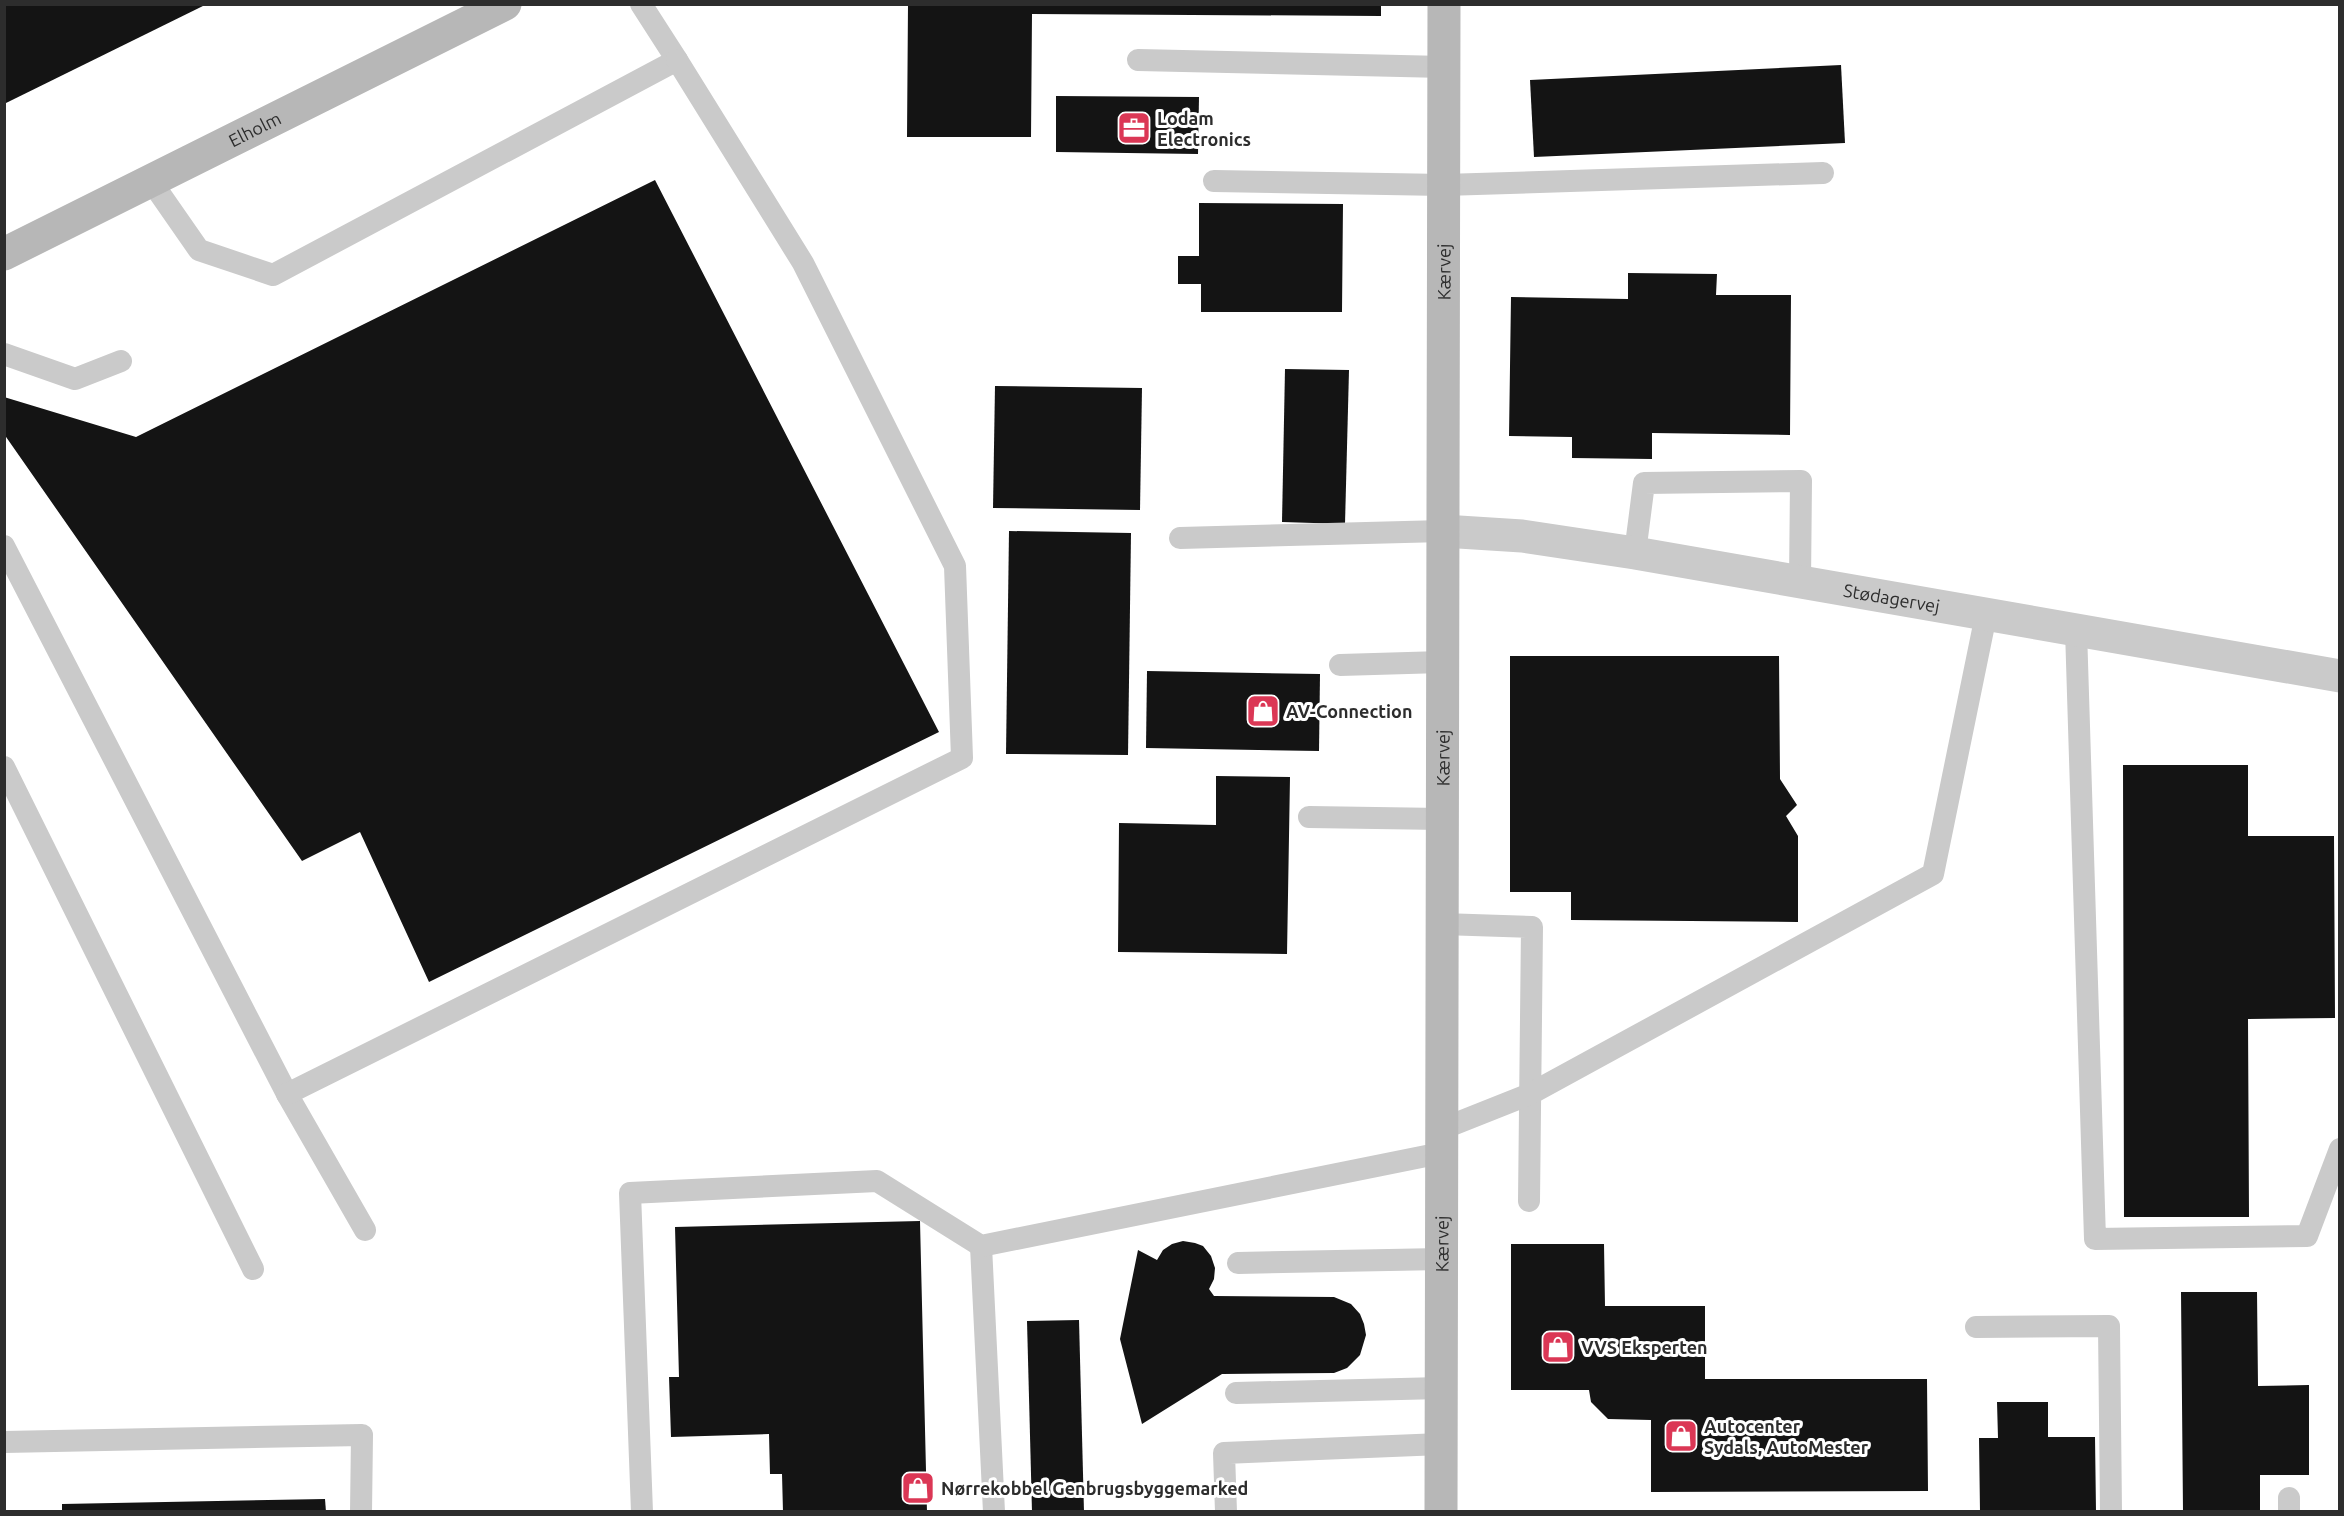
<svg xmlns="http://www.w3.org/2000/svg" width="2344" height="1516" font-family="Ubuntu,sans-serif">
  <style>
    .building { fill: #141414 }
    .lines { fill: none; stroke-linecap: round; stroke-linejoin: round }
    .lane { stroke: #cacaca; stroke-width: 22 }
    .street { stroke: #cacaca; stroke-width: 33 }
    .secondary { stroke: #b7b7b7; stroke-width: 33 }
    .labels { text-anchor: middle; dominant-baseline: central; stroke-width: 6; stroke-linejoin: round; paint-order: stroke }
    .poi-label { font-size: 18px; font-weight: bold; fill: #2d2d2d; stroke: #fff; text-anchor: start }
    .street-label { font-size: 18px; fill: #2d2d2d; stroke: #fff }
  </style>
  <rect width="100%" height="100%" fill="#fff"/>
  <g class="building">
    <polygon points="4,4 207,4 4,104"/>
    <polygon points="908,4 1381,4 1381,16 1032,14 1031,137 907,137"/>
    <polygon points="1841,65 1845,143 1534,157 1530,80"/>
    <polygon points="1056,96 1199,97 1198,154 1056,152"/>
    <polygon points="655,180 939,732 429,982 360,832 302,861 4,434 4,397 136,437"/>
    <polygon points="1199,203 1343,204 1342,312 1201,312 1201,284 1178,284 1178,256 1199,256"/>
    <polygon points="1628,273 1717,274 1716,295 1791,295 1790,435 1652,433 1652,459 1572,458 1572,437 1509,436 1511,297 1628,299"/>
    <polygon points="1285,369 1349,370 1345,524 1282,522"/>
    <polygon points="995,386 1142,388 1140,510 993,508"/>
    <polygon points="1009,531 1131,533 1128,755 1006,754"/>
    <polygon points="1510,656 1779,656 1780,779 1797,805 1786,816 1798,836 1798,922 1571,920 1571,892 1510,892"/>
    <polygon points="1147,671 1320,674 1319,751 1146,748"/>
    <polygon points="2123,765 2248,765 2248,836 2334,836 2335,1018 2248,1019 2249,1217 2124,1217"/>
    <polygon points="1216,776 1290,777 1287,954 1118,952 1119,823 1216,825"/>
    <polygon points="920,1221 927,1512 783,1512 782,1474 770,1474 769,1434 671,1437 669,1377 679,1377 675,1227"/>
    <polygon points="1183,1241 1195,1243 1203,1246 1211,1256 1215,1268 1214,1279 1209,1289 1214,1296 1334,1297 1351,1304 1360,1314 1364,1324 1366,1335 1360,1355 1347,1368 1334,1373 1222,1374 1142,1424 1120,1339 1138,1250 1157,1260 1163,1250 1172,1244"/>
    <polygon points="1511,1244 1604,1244 1605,1306 1705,1306 1705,1379 1927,1379 1928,1491 1651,1492 1651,1420 1608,1419 1591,1402 1589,1390 1511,1390"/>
    <polygon points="2181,1292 2257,1292 2258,1386 2309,1385 2309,1475 2260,1475 2260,1512 2183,1512"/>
    <polygon points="1079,1320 1084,1512 1032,1512 1027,1321"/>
    <polygon points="1997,1402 2048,1402 2048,1437 2095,1437 2096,1512 1980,1512 1979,1438 1998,1438"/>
    <polygon points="325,1499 326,1512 62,1512 62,1504"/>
  </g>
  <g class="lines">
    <g class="lane">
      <polyline points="1138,60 1444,67"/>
      <polyline points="151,181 199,250 273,275 677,60 641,4"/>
      <polyline points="1214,181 1444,185 1823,173"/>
      <polyline points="4,354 75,379 121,361"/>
      <polyline points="1180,538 1443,531"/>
      <polyline points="4,546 287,1094 365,1230"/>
      <polyline points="1635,553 1644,483 1801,481 1800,582"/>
      <polyline points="2076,630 2095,1239 2307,1236 2340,1149"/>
      <polyline points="1340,665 1442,662"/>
      <polyline points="4,767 253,1269"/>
      <polyline points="1309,817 1442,819"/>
      <polyline points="1442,924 1532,927 1529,1201"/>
      <polyline points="287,1094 962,758 955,566 803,263 677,60"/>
      <polyline points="1442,1129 1530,1094 1933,874 1986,615"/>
      <polyline points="981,1246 994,1512"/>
      <polyline points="1238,1263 1441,1259"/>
      <polyline points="1976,1327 2109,1326 2111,1512"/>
      <polyline points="1236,1393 1441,1388"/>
      <polyline points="4,1442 362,1435 361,1512"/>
      <polyline points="2289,1498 2289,1512"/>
      <polyline points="642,1512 630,1193 877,1181 981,1246 1441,1153"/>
      <polyline points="1226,1512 1224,1453 1441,1444"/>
    </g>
    <path class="street" id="s1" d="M 1443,531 L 1522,536 L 1635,553 L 2340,676"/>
    <g class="secondary">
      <path id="s2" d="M 4,254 L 505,4"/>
      <path id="s3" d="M 1441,1512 L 1444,4"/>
    </g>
  </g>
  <defs>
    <g id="office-square" transform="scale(1.725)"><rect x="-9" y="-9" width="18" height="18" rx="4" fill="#db3755" stroke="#fff"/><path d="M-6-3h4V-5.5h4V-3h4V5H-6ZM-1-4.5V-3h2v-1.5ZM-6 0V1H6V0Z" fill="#fff"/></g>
    <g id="shop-square" transform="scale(1.725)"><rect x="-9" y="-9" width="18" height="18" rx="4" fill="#db3755" stroke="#fff"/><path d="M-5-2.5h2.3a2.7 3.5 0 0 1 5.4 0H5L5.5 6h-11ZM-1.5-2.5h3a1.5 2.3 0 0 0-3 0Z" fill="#fff"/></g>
  </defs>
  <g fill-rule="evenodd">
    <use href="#office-square" x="1134" y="128"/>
    <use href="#shop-square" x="1263" y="711"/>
    <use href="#shop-square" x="1558" y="1347"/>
    <use href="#shop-square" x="1681" y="1436"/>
    <use href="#shop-square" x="918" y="1488"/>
  </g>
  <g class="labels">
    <g class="poi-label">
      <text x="1157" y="118">Lodam<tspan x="1157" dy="21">Electronics</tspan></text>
      <text x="1286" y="711">AV-Connection</text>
      <text x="1581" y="1347">VVS Eksperten</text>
      <text x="1704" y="1426">Autocenter<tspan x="1704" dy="21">Sydals, AutoMester</tspan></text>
      <text x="941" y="1488">Nørrekobbel Genbrugsbyggemarked</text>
    </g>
    <g class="street-label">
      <text stroke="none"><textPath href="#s2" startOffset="280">Elholm</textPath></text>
      <text stroke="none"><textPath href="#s3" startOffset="1240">Kærvej</textPath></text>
      <text stroke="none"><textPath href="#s1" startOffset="454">Stødagervej</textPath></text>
      <text stroke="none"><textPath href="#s3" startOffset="754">Kærvej</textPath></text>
      <text stroke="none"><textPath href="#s3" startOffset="268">Kærvej</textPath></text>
    </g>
  </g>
  <rect width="2344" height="1516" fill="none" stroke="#2d2d2d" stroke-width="12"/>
</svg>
